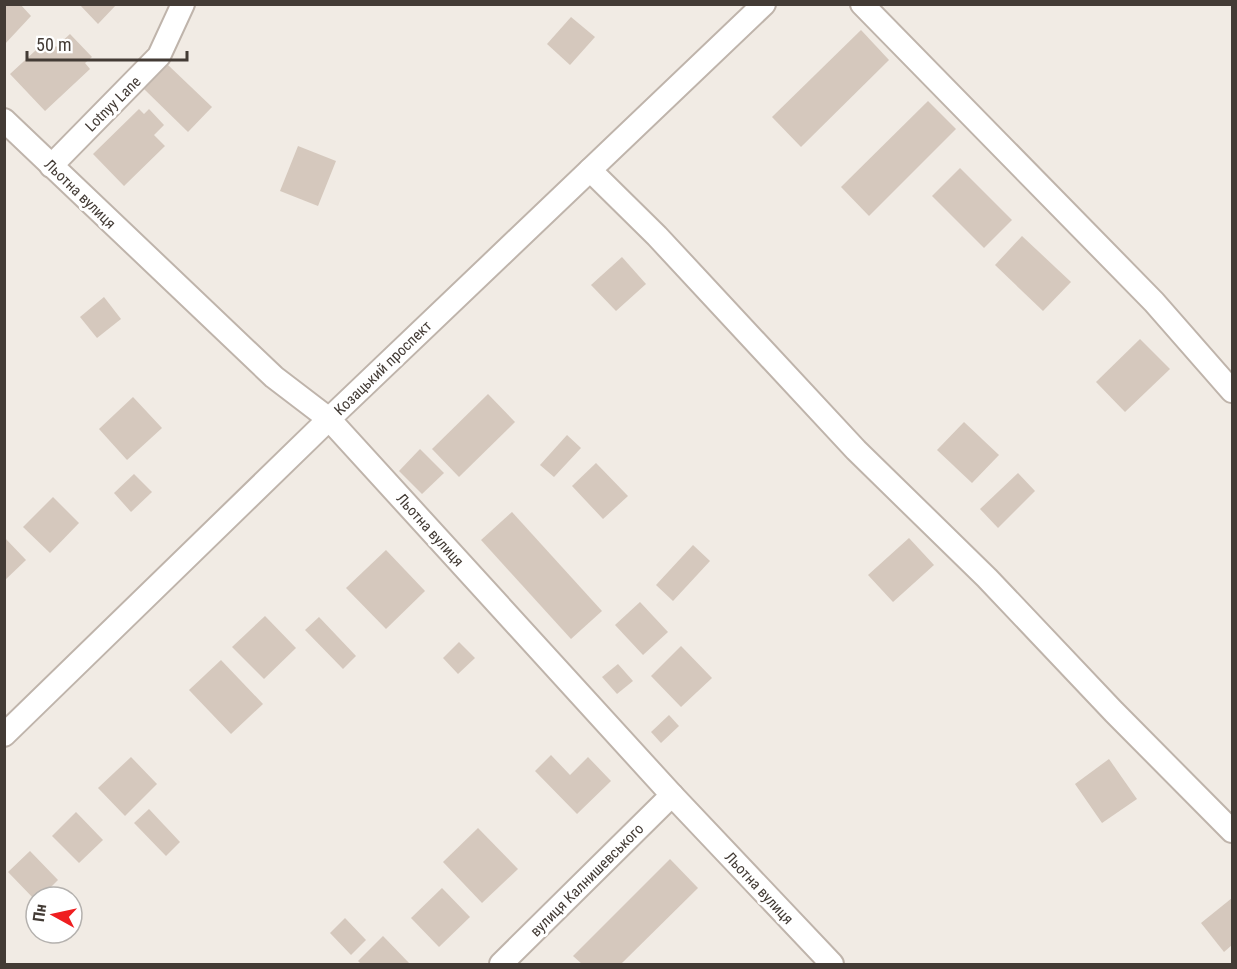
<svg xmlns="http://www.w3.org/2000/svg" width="1237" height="969" font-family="'Roboto Condensed',sans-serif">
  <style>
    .building { fill: #d5c8bd }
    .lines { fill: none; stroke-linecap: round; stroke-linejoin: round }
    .minor-casing { stroke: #bfb4ab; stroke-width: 26 }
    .minor { stroke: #fff; stroke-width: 22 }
    .labels { text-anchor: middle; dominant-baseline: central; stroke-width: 6; stroke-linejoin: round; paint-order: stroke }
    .street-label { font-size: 15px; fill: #433b35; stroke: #fff }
  </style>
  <rect width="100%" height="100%" fill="#f1ebe4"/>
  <g class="building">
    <polygon points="4,4 20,4 31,16 4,45"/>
    <polygon points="79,4 117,4 98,24"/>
    <polygon points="571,17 595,37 570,65 547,44"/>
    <polygon points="861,30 889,60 801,147 772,117"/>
    <polygon points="70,34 92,57 85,63 90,69 45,111 10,74 48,39 56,47"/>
    <polygon points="168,65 212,107 188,132 144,89"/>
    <polygon points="928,101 956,129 869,216 841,187"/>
    <polygon points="139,109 144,114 149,109 164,125 154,135 165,146 124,186 93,154"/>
    <polygon points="298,146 336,161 318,206 280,191"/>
    <polygon points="960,168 1012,220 984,248 932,196"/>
    <polygon points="1022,236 1071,282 1043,311 995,265"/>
    <polygon points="622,257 646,284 616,311 591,285"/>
    <polygon points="104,297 121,319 97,338 80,317"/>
    <polygon points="1140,339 1170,369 1125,412 1096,382"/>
    <polygon points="488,394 515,422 459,477 432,449"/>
    <polygon points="133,397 162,428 127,460 99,429"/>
    <polygon points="964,422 999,455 972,483 937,450"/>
    <polygon points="567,435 581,448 554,477 540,465"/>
    <polygon points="420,449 444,473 422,494 399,471"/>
    <polygon points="596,463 628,496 603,519 572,486"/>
    <polygon points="1018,473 1035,491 998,528 980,509"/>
    <polygon points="134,474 152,492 131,512 114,493"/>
    <polygon points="53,497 79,523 50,553 23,527"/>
    <polygon points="512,512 602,611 571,639 481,540"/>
    <polygon points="4,537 26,560 4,581"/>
    <polygon points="909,538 934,565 893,602 868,575"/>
    <polygon points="693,545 710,561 673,601 656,585"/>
    <polygon points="386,550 425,591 386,629 346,588"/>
    <polygon points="640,602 668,632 643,655 615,625"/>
    <polygon points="265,616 296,648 264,679 232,647"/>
    <polygon points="319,617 356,656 343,669 305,630"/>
    <polygon points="459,642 475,658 458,674 443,658"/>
    <polygon points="681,646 712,678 681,707 651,676"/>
    <polygon points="221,660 263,704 231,734 189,690"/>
    <polygon points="618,664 633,681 617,694 602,677"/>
    <polygon points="669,715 679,726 661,743 651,732"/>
    <polygon points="551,755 570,775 588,757 611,781 577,814 535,771"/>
    <polygon points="131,757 157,784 125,816 98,788"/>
    <polygon points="1109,759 1137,799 1102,823 1075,784"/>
    <polygon points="149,809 180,842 166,856 134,823"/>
    <polygon points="76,812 103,840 79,863 52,836"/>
    <polygon points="478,828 518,869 482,903 443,862"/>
    <polygon points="30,851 58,880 41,897 36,897 36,901 8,872"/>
    <polygon points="670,859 698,888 621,964 582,964 573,956"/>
    <polygon points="442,888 470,917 439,947 411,918"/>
    <polygon points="1232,898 1232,945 1224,952 1201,923"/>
    <polygon points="345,918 366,940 351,955 330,933"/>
    <polygon points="383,936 410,964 361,964 358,961"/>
  </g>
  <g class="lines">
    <g class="minor-casing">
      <g id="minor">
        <polyline points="862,4 1154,302 1232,391"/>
        <polyline points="4,120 274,377 329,419 672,795 832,964"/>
        <polyline points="51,166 159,56 183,4"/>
        <polyline points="590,170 657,236 856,450 987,578 1114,712 1232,831"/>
        <polyline points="4,735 329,419 764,4"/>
        <polyline points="501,964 672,795"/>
      </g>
    </g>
    <use href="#minor" class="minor"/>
  </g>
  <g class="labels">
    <g class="street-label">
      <text transform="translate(113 104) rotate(-45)">Lotnyy Lane</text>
      <text transform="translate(80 194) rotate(44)">Льотна вулиця</text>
      <text transform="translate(383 368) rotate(-44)">Козацький проспект</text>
      <text transform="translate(430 530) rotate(48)">Льотна вулиця</text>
      <text transform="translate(587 880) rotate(-45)">вулиця Калнишевського</text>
      <text transform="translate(759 888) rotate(47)">Льотна вулиця</text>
    </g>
  </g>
  <rect width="1237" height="969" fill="none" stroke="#433b35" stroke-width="12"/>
  <g transform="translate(54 915) rotate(278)"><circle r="28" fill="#ffffff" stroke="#b4b1ae" stroke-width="1.5"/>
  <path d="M0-4.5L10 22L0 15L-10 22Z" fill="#ef1e20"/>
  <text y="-9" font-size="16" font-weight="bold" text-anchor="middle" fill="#433b35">Пн</text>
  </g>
  <path d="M27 51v9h160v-9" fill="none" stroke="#433b35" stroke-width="3"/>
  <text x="36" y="51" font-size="18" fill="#433b35" stroke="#ffffff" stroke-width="4.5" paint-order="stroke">50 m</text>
</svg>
